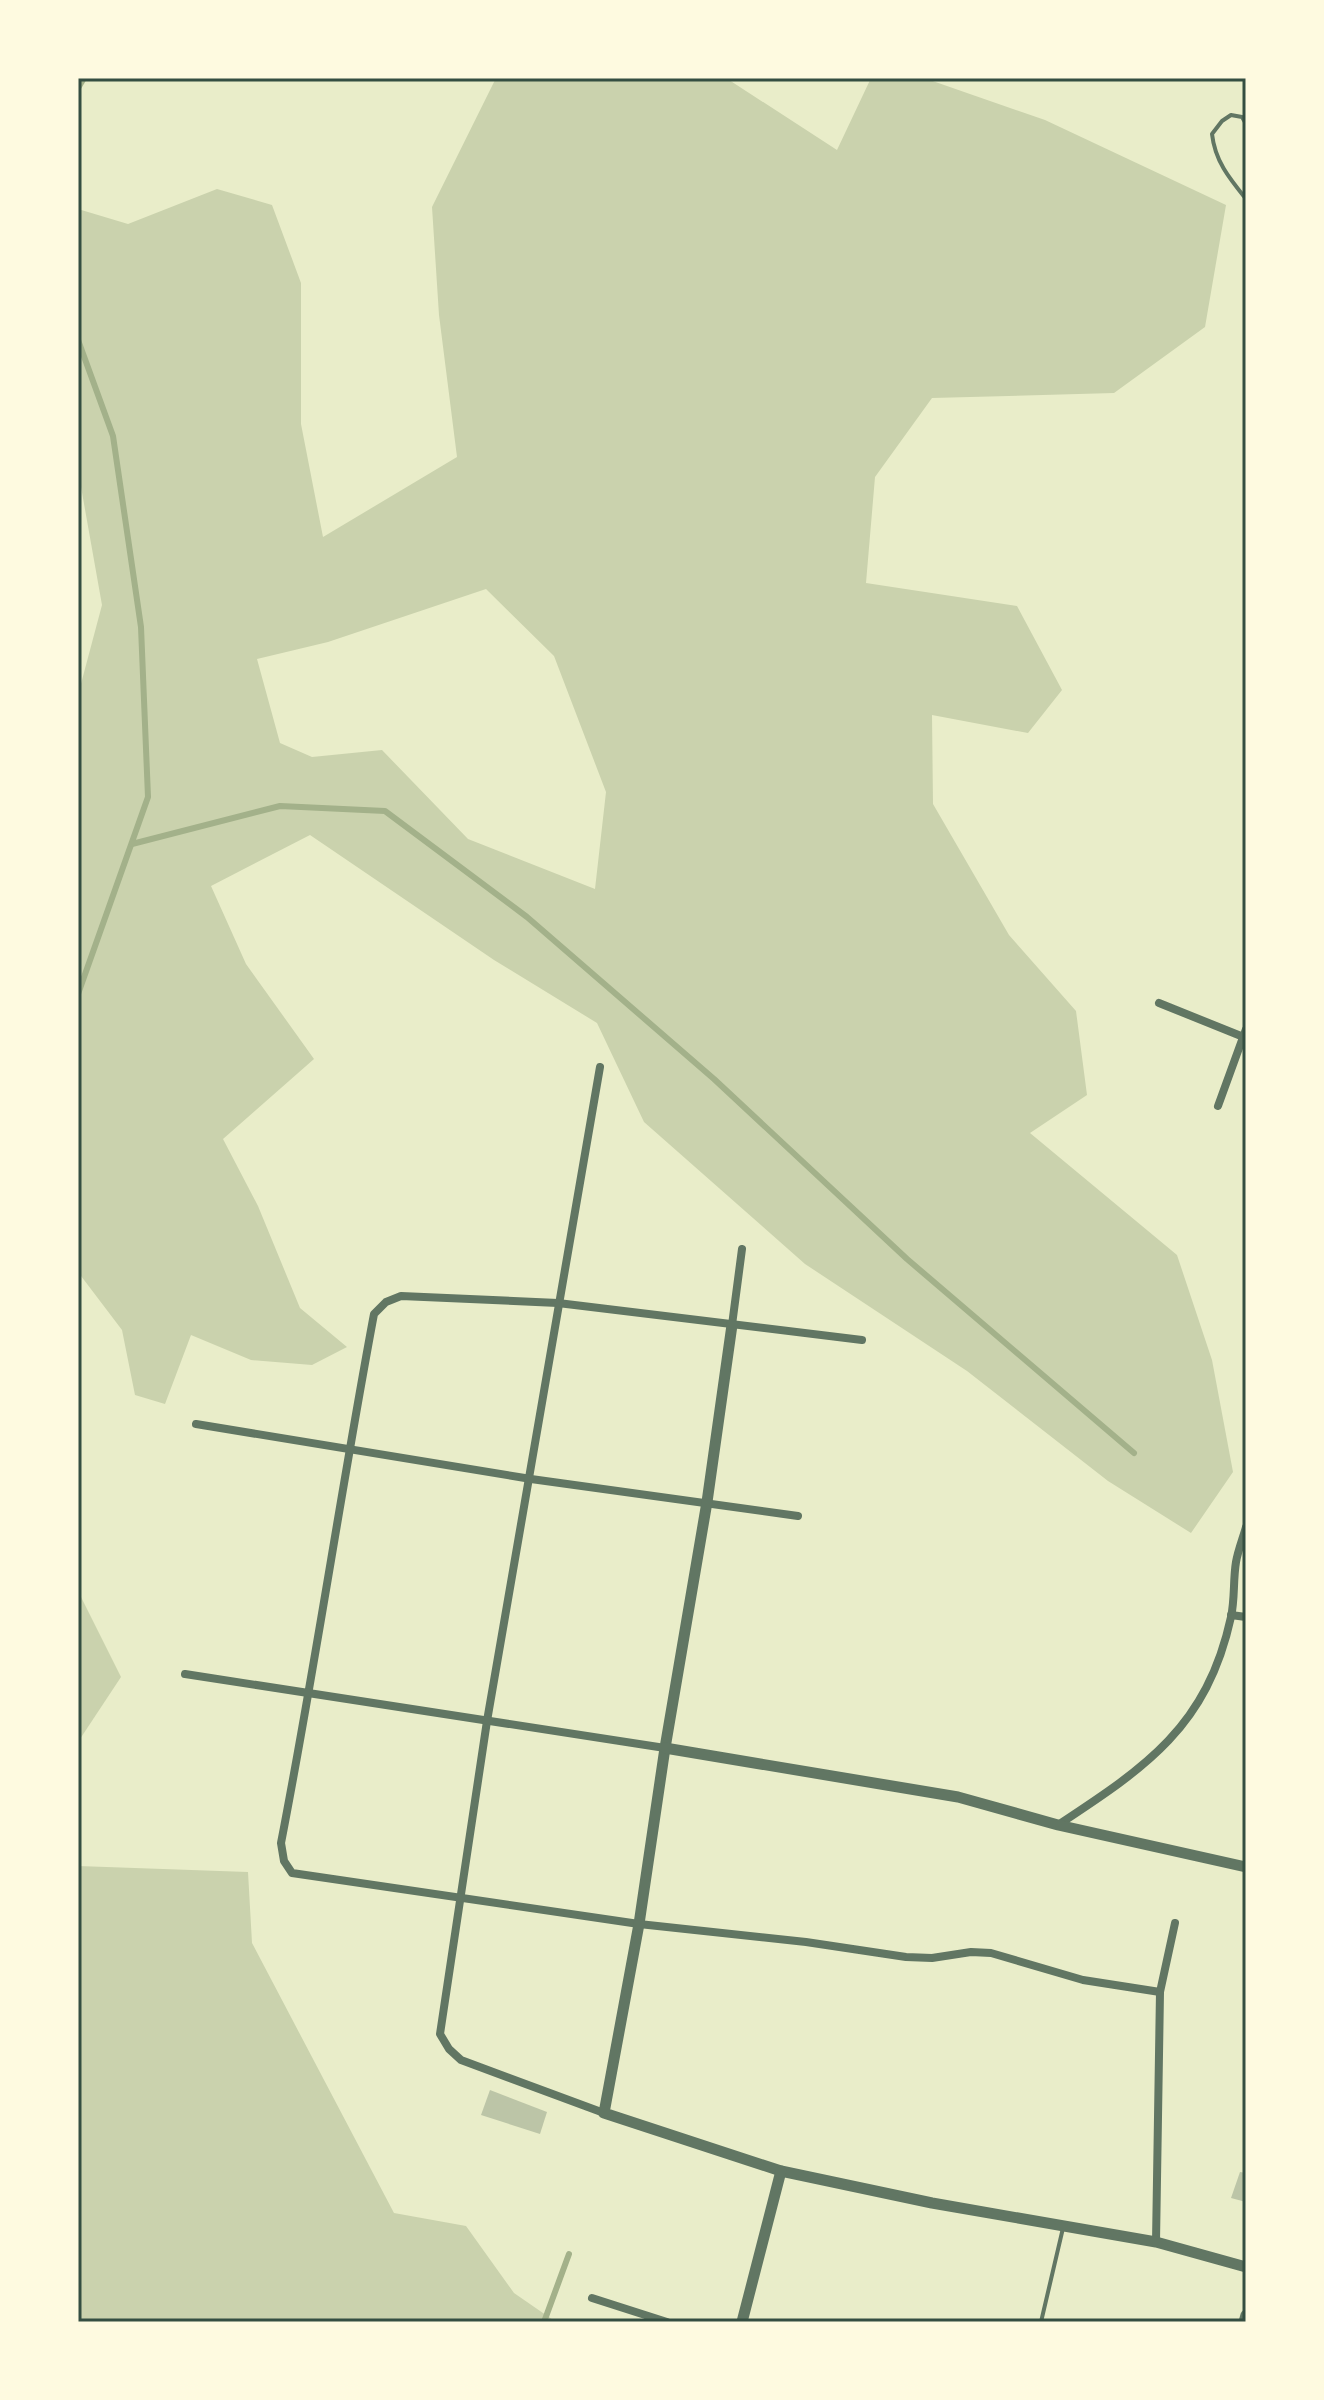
<svg xmlns="http://www.w3.org/2000/svg" width="1324" height="2400" font-family="'Noto Sans',sans-serif">
  <style>
    .green { fill: #cad2ad; fill-rule: evenodd }
    .lines { fill: none; stroke-linecap: round; stroke-linejoin: round }
    .stream { stroke: #a3b18a; stroke-width: 6 }
    .building { fill: #bcc5a7 }
    .service { stroke: #617663; stroke-width: 4 }
    .minor { stroke: #617663; stroke-width: 8 }
    .tertiary { stroke: #617663; stroke-width: 11 }
    .neatline { fill: none; stroke: #344e41; stroke-width: 3 }
  </style>
  <rect width="100%" height="100%" fill="#e9edc9"/>
  <g class="green">
    <path d="M 496,78 L 726,78 L 837,150 L 871,78 L 924,78 L 1045,120 L 1226,205 L 1205,327 L 1114,393 L 932,398 L 875,477 L 866,583 L 1017,606 L 1062,690 L 1028,733 L 932,715 L 933,804 L 1009,935 L 1076,1011 L 1087,1095 L 1030,1133 L 1177,1255 L 1212,1360 L 1233,1472 L 1191,1533 L 1108,1481 L 967,1371 L 805,1264 L 644,1122 L 597,1023 L 494,960 L 310,835 L 211,886 L 246,964 L 314,1059 L 223,1139 L 258,1206 L 300,1308 L 347,1347 L 312,1365 L 251,1360 L 191,1335 L 165,1404 L 135,1395 L 122,1330 L 78,1272 L 78,695 L 102,605 L 78,470 L 78,209 L 128,224 L 217,189 L 272,205 L 301,283 L 301,424 L 323,537 L 457,457 L 439,315 L 432,207 ZM 486,589 L 554,656 L 606,792 L 595,889 L 468,839 L 382,750 L 312,757 L 280,743 L 257,659 L 328,642 Z"/>
    <polygon points="78,1591 121,1677 78,1742"/>
    <polygon points="78,1866 248,1872 252,1943 394,2213 466,2226 514,2293 556,2322 78,2322"/>
  </g>
  <g class="lines">
    <g class="stream">
      <polyline points="78,88 84,78"/>
      <polyline points="78,340 113,436 141,627 148,797 78,994"/>
      <polyline points="132,844 280,806 385,811 527,917 714,1079 907,1259 1134,1453"/>
      <polyline points="544,2322 569,2254"/>
    </g>
  </g>
  <g class="building">
    <polygon points="490,2090 547,2112 540,2134 481,2115"/>
    <polygon points="1240,2172 1246,2173 1246,2202 1231,2198"/>
  </g>
  <g class="lines">
    <g class="service">
      <path d="M 1246,124 L 1242,117 L 1231,115 L 1222,121 L 1212,134 C 1215,161 1229,178 1246,199"/>
      <polyline points="1041,2322 1063,2228"/>
    </g>
    <g class="minor">
      <polyline points="1159,1003 1246,1038"/>
      <polyline points="600,1067 487,1721 440,2034 449,2049 461,2060 604,2113"/>
      <polyline points="1218,1106 1246,1029"/>
      <polyline points="732,1325 742,1249"/>
      <path d="M 862,1340 L 558,1303 L 401,1296 L 386,1302 L 374,1314 C 341,1490 315,1668 281,1843 L 284,1861 L 292,1873 L 639,1924 L 806,1942 L 906,1957 L 932,1958 L 971,1952 L 991,1953 L 1083,1980 L 1160,1992"/>
      <polyline points="196,1424 531,1479 798,1516"/>
      <polyline points="1231,1615 1246,1617"/>
      <polyline points="185,1674 665,1748"/>
      <path d="M 1058,1825 C 1146,1767 1207,1727 1231,1617 C 1235,1599 1233,1580 1236,1562 C 1238,1550 1243,1538 1246,1527"/>
      <polyline points="1156,2242 1160,1992 1175,1923"/>
      <polyline points="592,2298 667,2322"/>
    </g>
    <g class="tertiary">
      <polyline points="732,1325 707,1502 665,1748 639,1924 604,2113 781,2171 932,2203 1156,2242 1246,2267"/>
      <polyline points="665,1748 958,1797 1058,1825 1246,1867"/>
      <polyline points="742,2322 781,2171"/>
      <polyline points="1244,2322 1246,2315"/>
    </g>
  </g>
  <rect width="1324" height="2400" fill="none" stroke="#fefae0" stroke-width="160"/>
  <rect x="80" y="80" width="1164" height="2240" class="neatline"/>
</svg>
